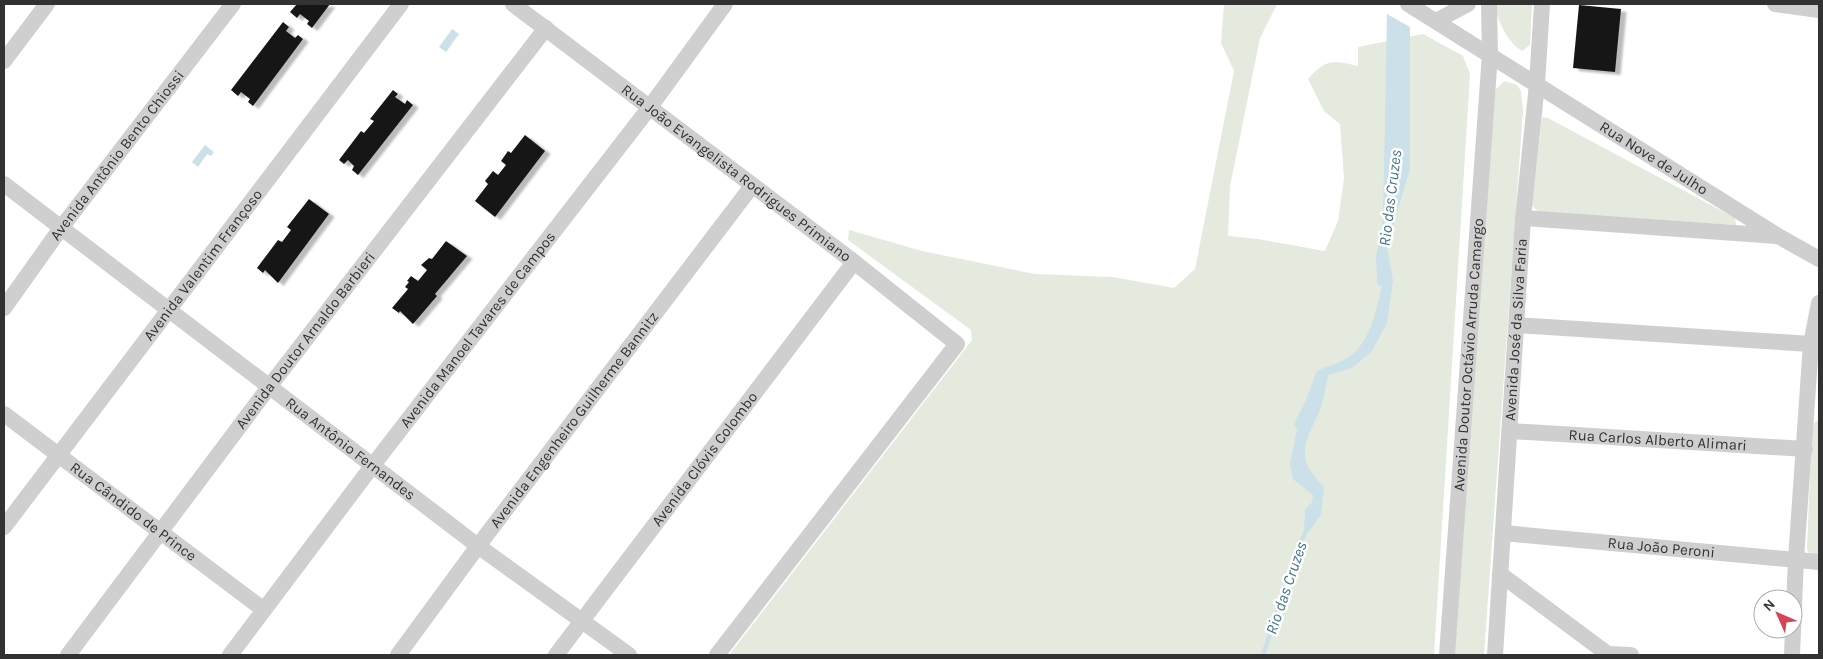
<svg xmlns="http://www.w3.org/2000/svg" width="1823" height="659" font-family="Karla,sans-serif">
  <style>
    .green { fill: #e5eade }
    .water { fill: #cce0e9 }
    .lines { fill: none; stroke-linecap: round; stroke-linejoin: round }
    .stream { stroke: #cce0e9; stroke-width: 4.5 }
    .building { fill: #191919; filter: url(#shadow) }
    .minor { stroke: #cfcfcf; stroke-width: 16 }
    .labels { text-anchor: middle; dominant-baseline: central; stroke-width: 5; stroke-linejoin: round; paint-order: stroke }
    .street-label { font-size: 15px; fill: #323232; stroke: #fff }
    .water-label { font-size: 16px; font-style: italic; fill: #44768f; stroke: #fff }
  </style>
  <defs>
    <filter id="shadow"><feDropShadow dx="5.5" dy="3" stdDeviation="1" flood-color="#0004"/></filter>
  </defs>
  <rect width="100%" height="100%" fill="#fff"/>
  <g class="green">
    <path d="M 1224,4 L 1277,4 L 1260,38 L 1230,186 L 1228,236 L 1258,239 L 1325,251 L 1338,221 L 1344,178 L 1340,124 L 1324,111 L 1308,79 C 1325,59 1333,60 1358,66 L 1358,47 L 1423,34 L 1463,56 L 1470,74 L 1434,655 L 729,655 L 972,340 L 971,330 L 848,240 L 849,230 L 922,251 L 1035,274 L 1113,277 L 1174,288 L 1195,269 L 1234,71 L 1221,43 Z"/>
    <path d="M 1495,4 L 1532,4 L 1530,45 L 1522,51 C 1507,42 1497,20 1495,4 Z"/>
    <polygon points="1504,81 1517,85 1521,91 1523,110 1484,655 1453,655 1494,91"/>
    <polygon points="1542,117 1548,118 1735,218 1736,225 1539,212 1532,206"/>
    <polygon points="1819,419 1819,558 1809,553 1807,549 1812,425"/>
  </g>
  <g class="water">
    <path d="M 1387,14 L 1410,27 L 1410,169 L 1387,247 L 1393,281 L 1387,323 L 1372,351 L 1352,368 L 1328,375 C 1326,386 1324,399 1320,410 C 1305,444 1293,456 1324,487 L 1321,514 L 1309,532 L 1304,529 L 1305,510 L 1312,502 L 1313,495 L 1293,479 L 1290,464 L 1297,429 L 1294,424 L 1305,402 L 1317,371 C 1327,366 1341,363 1349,357 C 1370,343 1376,310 1382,287 L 1377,284 L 1376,257 L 1383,218 Z"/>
    <polygon points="452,29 459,34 446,52 439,47"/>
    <polygon points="205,145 214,152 211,156 207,154 198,167 192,162"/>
  </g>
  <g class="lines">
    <polyline class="stream" points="1263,655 1299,546 1308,527"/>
  </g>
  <g class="building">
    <polygon points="297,4 330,4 312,28 307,24 309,21 300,14 297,18 290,12"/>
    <polygon points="1579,5 1621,9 1615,72 1573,68"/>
    <polygon points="283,22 289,27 286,31 295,38 298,35 303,39 253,106 248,102 250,99 241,92 238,96 231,90"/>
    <polygon points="393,90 398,94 395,97 405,104 407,100 413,105 358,175 352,170 354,166 348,160 344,164 339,160 361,131 364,133 374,121 370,119"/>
    <polygon points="525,135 545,151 495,217 475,201 488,184 485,181 493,171 498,175 506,165 501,161 508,151 511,153"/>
    <polygon points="309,199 329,214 278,283 265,270 263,273 257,268 278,240 282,242 291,230 287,227"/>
    <polygon points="446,241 467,256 435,294 437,296 413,324 400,311 399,313 392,308 408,289 405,287 409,282 407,281 411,276 418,281 427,270 421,265 429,258 432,259"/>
  </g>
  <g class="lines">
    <g class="minor">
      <path id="s1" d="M 513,4 L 854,262 L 957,344 L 717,655"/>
      <path id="s2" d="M 1408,4 L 1778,236 L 1819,259"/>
      <polyline points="1775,4 1819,10"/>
      <polyline points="1436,21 1468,4"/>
      <polyline points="4,61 47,4"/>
      <path id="s3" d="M 4,184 L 478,546 L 629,655"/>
      <polyline points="1523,218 1777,236"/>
      <path id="s4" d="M 4,308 L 61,228 L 233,4"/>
      <polyline points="1517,325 1811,344"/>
      <path id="s5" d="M 4,414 L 264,610"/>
      <path id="s6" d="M 1510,431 L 1805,449"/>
      <path id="s7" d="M 4,527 L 401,4"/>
      <path id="s8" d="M 1503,533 L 1819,562"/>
      <polyline points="1500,574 1609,655"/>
      <polyline points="1607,654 1631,655"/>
      <path id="s9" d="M 68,655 L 269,387 L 546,28"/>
      <path id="s10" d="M 230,655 L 373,465 L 650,107 L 725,4"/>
      <path id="s11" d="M 398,655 L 478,546 L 752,186"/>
      <path id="s12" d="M 556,655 L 854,262"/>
      <path id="s13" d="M 1447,655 L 1490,54 L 1489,4"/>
      <path id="s14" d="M 1495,655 L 1523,218 L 1537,84 L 1542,4"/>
      <polyline points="1792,655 1796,559 1811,344 1819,303"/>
    </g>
  </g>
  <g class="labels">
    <g class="street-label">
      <text stroke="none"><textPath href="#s4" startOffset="190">Avenida Antônio Bento Chiossi</textPath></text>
      <text stroke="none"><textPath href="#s2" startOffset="290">Rua Nove de Julho</textPath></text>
      <text stroke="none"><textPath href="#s1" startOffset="280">Rua João Evangelista Rodrigues Primiano</textPath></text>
      <text stroke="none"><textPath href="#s7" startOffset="329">Avenida Valentim Françoso</textPath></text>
      <text stroke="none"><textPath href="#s14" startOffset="326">Avenida José da Silva Faria</textPath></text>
      <text stroke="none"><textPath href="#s10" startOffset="409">Avenida Manoel Tavares de Campos</textPath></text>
      <text stroke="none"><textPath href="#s9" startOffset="394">Avenida Doutor Arnaldo Barbieri</textPath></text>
      <text stroke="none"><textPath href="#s13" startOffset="301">Avenida Doutor Octávio Arruda Camargo</textPath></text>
      <text stroke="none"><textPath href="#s11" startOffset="294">Avenida Engenheiro Guilherme Bannitz</textPath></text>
      <text stroke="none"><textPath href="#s6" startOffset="148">Rua Carlos Alberto Alimari</textPath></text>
      <text stroke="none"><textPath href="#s3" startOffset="436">Rua Antônio Fernandes</textPath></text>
      <text stroke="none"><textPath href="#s12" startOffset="246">Avenida Clóvis Colombo</textPath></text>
      <text stroke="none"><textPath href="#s5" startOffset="162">Rua Cândido de Prince</textPath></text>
      <text stroke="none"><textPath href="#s8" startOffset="159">Rua João Peroni</textPath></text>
    </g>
    <g class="water-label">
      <text transform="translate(1390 198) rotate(-83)">Rio das Cruzes</text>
      <text transform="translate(1286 588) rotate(-71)">Rio das Cruzes</text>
    </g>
  </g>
  <rect width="1823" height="659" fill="none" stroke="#323232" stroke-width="10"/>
  <g transform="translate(1778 614) rotate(315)"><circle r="24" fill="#ffffff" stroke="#adadad"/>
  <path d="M0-4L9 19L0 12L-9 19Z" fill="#d94356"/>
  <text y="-8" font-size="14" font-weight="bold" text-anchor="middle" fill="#323232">N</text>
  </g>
</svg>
